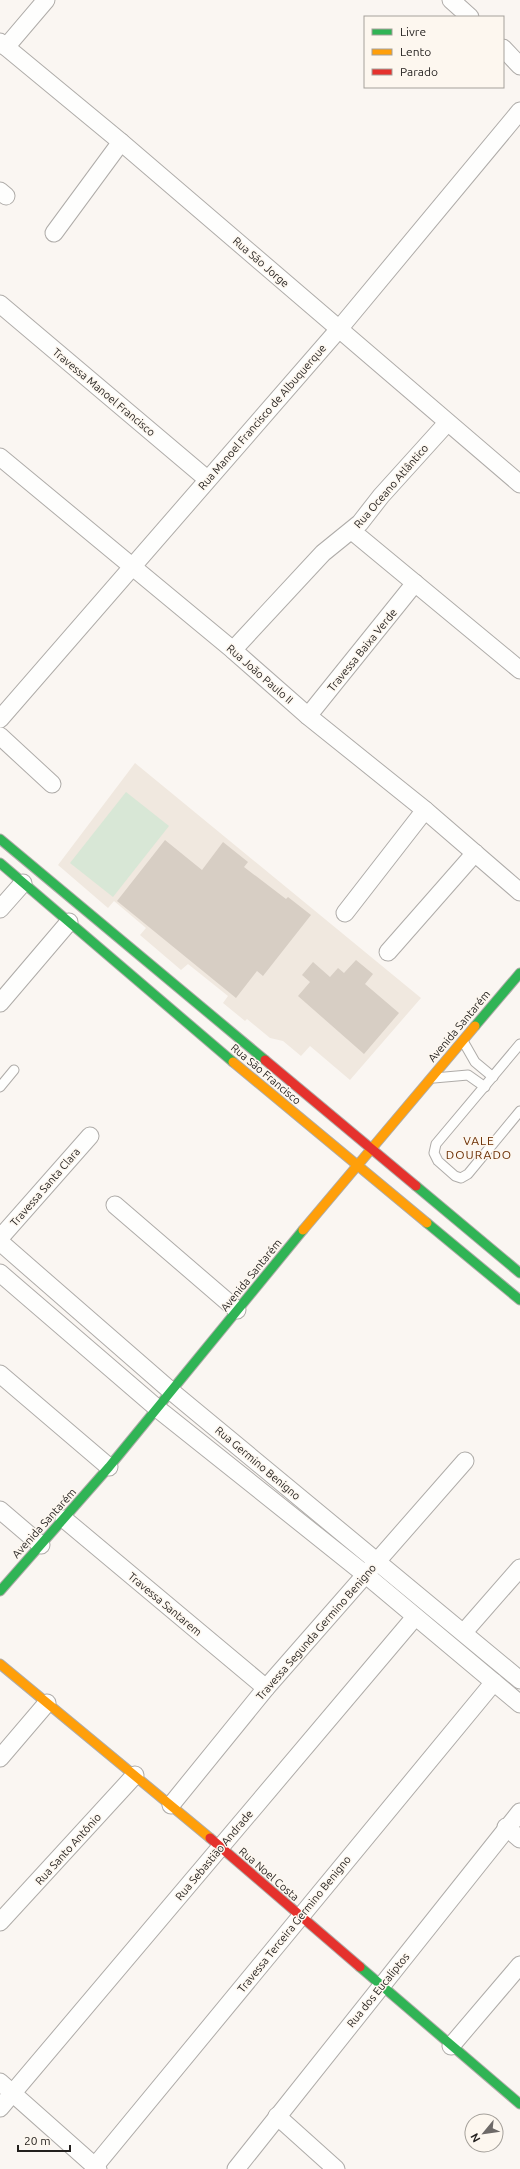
<svg xmlns="http://www.w3.org/2000/svg" width="520" height="2169" font-family="Ubuntu,sans-serif">
  <style>
    .built { fill: #f0e8df }
    .green { fill: #d8e7d6 }
    .building { fill: #d7cec4 }
    .lines { fill: none; stroke-linecap: round; stroke-linejoin: round }
    .lane-casing { stroke: #afaca9; stroke-width: 11 }
    .street-casing { stroke: #afaca9; stroke-width: 19 }
    .fast-casing { stroke: #afaca9; stroke-width: 11 }
    .slow-casing { stroke: #afaca9; stroke-width: 11 }
    .jam-casing { stroke: #afaca9; stroke-width: 11 }
    .lane { stroke: #fefefd; stroke-width: 9 }
    .street { stroke: #fefefd; stroke-width: 17 }
    .fast { stroke: #30b455; stroke-width: 9 }
    .slow { stroke: #ff9f0a; stroke-width: 9 }
    .jam { stroke: #e5322d; stroke-width: 9 }
    .labels { text-anchor: middle; dominant-baseline: central; stroke-width: 3; stroke-linejoin: round; paint-order: stroke }
    .street-label { font-size: 11px; fill: #221f1d; stroke: #fdf7ef }
    .neighbourhood-label { font-size: 12px; letter-spacing: 1px; fill: #692c01; stroke: #fdf7ef }
  </style>
  <rect width="100%" height="100%" fill="#faf6f2"/>
  <polygon class="built" points="135,763 421,998 350,1080 310,1046 301,1056 283,1041 270,1038 247,1019 245,1021 223,1003 228,996 188,964 181,970 140,935 146,928 114,901 108,908 58,865"/>
  <polygon class="green" points="126,792 169,826 113,897 70,863"/>
  <g class="building">
    <polygon points="165,840 202,870 223,842 248,862 244,867 286,899 288,897 311,915 263,976 257,971 236,998 117,901"/>
    <polygon points="356,960 373,974 365,984 399,1013 364,1054 298,996 310,982 302,975 313,962 330,977 338,968 344,973"/>
  </g>
  <g class="lines">
    <g class="lane-casing">
      <g id="lane">
        <polyline points="463,1041 475,1062 493,1077"/>
        <polyline points="520,1044 436,1144 434,1153 438,1161 455,1176 461,1178 468,1174 520,1111"/>
        <polyline points="434,1078 468,1075 485,1087"/>
        <polyline points="0,1087 14,1070"/>
      </g>
    </g>
    <g class="street-casing">
      <g id="street">
        <polyline points="451,0 470,17"/>
        <polyline points="0,42 121,142 520,484"/>
        <polyline points="6,47 46,0"/>
        <polyline points="503,48 520,66"/>
        <polyline points="0,191 6,196"/>
        <polyline points="54,233 121,142"/>
        <polyline points="0,304 207,479"/>
        <polyline points="0,457 233,650 308,716 425,810 520,892"/>
        <polyline points="352,531 520,670"/>
        <polyline points="233,650 323,553 360,523 381,496 447,423"/>
        <polyline points="308,716 415,583"/>
        <polyline points="0,719 339,329 520,111"/>
        <polyline points="0,736 52,784"/>
        <polyline points="0,909 23,883"/>
        <polyline points="345,913 425,810"/>
        <polyline points="388,952 475,853"/>
        <polyline points="0,1003 69,922"/>
        <polyline points="115,1205 237,1310"/>
        <polyline points="0,1238 90,1136"/>
        <polyline points="0,1242 171,1391 520,1680"/>
        <polyline points="0,1273 158,1409 366,1575 520,1704"/>
        <polyline points="0,1374 109,1467"/>
        <polyline points="0,1510 41,1545"/>
        <polyline points="64,1519 266,1688"/>
        <polyline points="464,1632 520,1568"/>
        <polyline points="0,1758 47,1703"/>
        <polyline points="171,1805 266,1688 465,1461"/>
        <polyline points="506,1827 520,1839"/>
        <polyline points="0,1922 135,1775"/>
        <polyline points="451,2046 520,1965"/>
        <polyline points="0,2082 98,2169"/>
        <polyline points="0,2108 415,1617"/>
        <polyline points="277,2116 336,2169"/>
        <polyline points="95,2166 494,1682"/>
        <polyline points="236,2169 520,1812"/>
      </g>
    </g>
    <g class="fast-casing">
      <g id="fast">
        <polyline points="0,839 265,1060"/>
        <polyline points="0,863 233,1062"/>
        <polyline points="475,1026 520,973"/>
        <polyline points="416,1186 520,1273"/>
        <polyline points="427,1223 520,1300"/>
        <polyline points="0,1591 109,1467 303,1230"/>
        <polyline points="360,1967 520,2104"/>
      </g>
    </g>
    <g class="slow-casing">
      <g id="slow">
        <polyline points="233,1062 427,1223"/>
        <polyline points="303,1230 475,1026"/>
        <polyline points="0,1664 210,1838"/>
      </g>
    </g>
    <g class="jam-casing">
      <g id="jam">
        <polyline points="265,1060 416,1186"/>
        <polyline points="210,1838 360,1967"/>
      </g>
    </g>
    <use href="#lane" class="lane"/>
    <use href="#street" class="street"/>
    <use href="#fast" class="fast"/>
    <use href="#slow" class="slow"/>
    <use href="#jam" class="jam"/>
  </g>
  <g class="labels">
    <g class="street-label">
      <text transform="translate(261 262) rotate(41)">Rua São Jorge</text>
      <text transform="translate(104 392) rotate(40)">Travessa Manoel Francisco</text>
      <text transform="translate(262 417) rotate(-49)">Rua Manoel Francisco de Albuquerque</text>
      <text transform="translate(391 486) rotate(-49)">Rua Oceano Atlântico</text>
      <text transform="translate(362 650) rotate(-51)">Travessa Baixa Verde</text>
      <text transform="translate(260 674) rotate(41)">Rua João Paulo II</text>
      <text transform="translate(459 1026) rotate(-50)">Avenida Santarém</text>
      <text transform="translate(266 1074) rotate(40)">Rua São Francisco</text>
      <text transform="translate(45 1187) rotate(-49)">Travessa Santa Clara</text>
      <text transform="translate(251 1275) rotate(-51)">Avenida Santarém</text>
      <text transform="translate(258 1463) rotate(40)">Rua Germino Benigno</text>
      <text transform="translate(44 1523) rotate(-48)">Avenida Santarém</text>
      <text transform="translate(165 1604) rotate(40)">Travessa Santarem</text>
      <text transform="translate(316 1632) rotate(-49)">Travessa Segunda Germino Benigno</text>
      <text transform="translate(68 1849) rotate(-48)">Rua Santo Antônio</text>
      <text transform="translate(214 1855) rotate(-50)">Rua Sebastião Andrade</text>
      <text transform="translate(269 1874) rotate(41)">Rua Noel Costa</text>
      <text transform="translate(294 1924) rotate(-51)">Travessa Terceira Germino Benigno</text>
      <text transform="translate(378 1990) rotate(-51)">Rua dos Eucaliptos</text>
    </g>
    <g class="neighbourhood-label">
      <text x="479" y="1140">VALE<tspan x="479" dy="14">DOURADO</tspan></text>
    </g>
  </g>
  <rect x="364" y="16" width="140" height="72" fill="#fdf7ef" stroke="#a5a19b"/>
  <rect x="372" y="29" width="20" height="6" fill="#30b455" stroke="#a5a19b"/>
  <text x="400" y="36" font-size="12" fill="#221f1d">Livre</text>
  <rect x="372" y="49" width="20" height="6" fill="#ff9f0a" stroke="#a5a19b"/>
  <text x="400" y="56" font-size="12" fill="#221f1d">Lento</text>
  <rect x="372" y="69" width="20" height="6" fill="#e5322d" stroke="#a5a19b"/>
  <text x="400" y="76" font-size="12" fill="#221f1d">Parado</text>
  <g transform="translate(484 2133) rotate(241)"><circle r="19" fill="#fdf7ef" stroke="#a5a19b"/>
  <path d="M0-3L7 15L0 10L-7 15Z" fill="#6e6a68"/>
  <text y="-6" font-size="11" font-weight="bold" text-anchor="middle" fill="#221f1d">N</text>
  </g>
  <path d="M18 2145v6h52v-6" fill="none" stroke="#221f1d" stroke-width="2"/>
  <text x="24" y="2145" font-size="12" fill="#221f1d" stroke="#fdf7ef" stroke-width="3" paint-order="stroke">20 m</text>
</svg>
